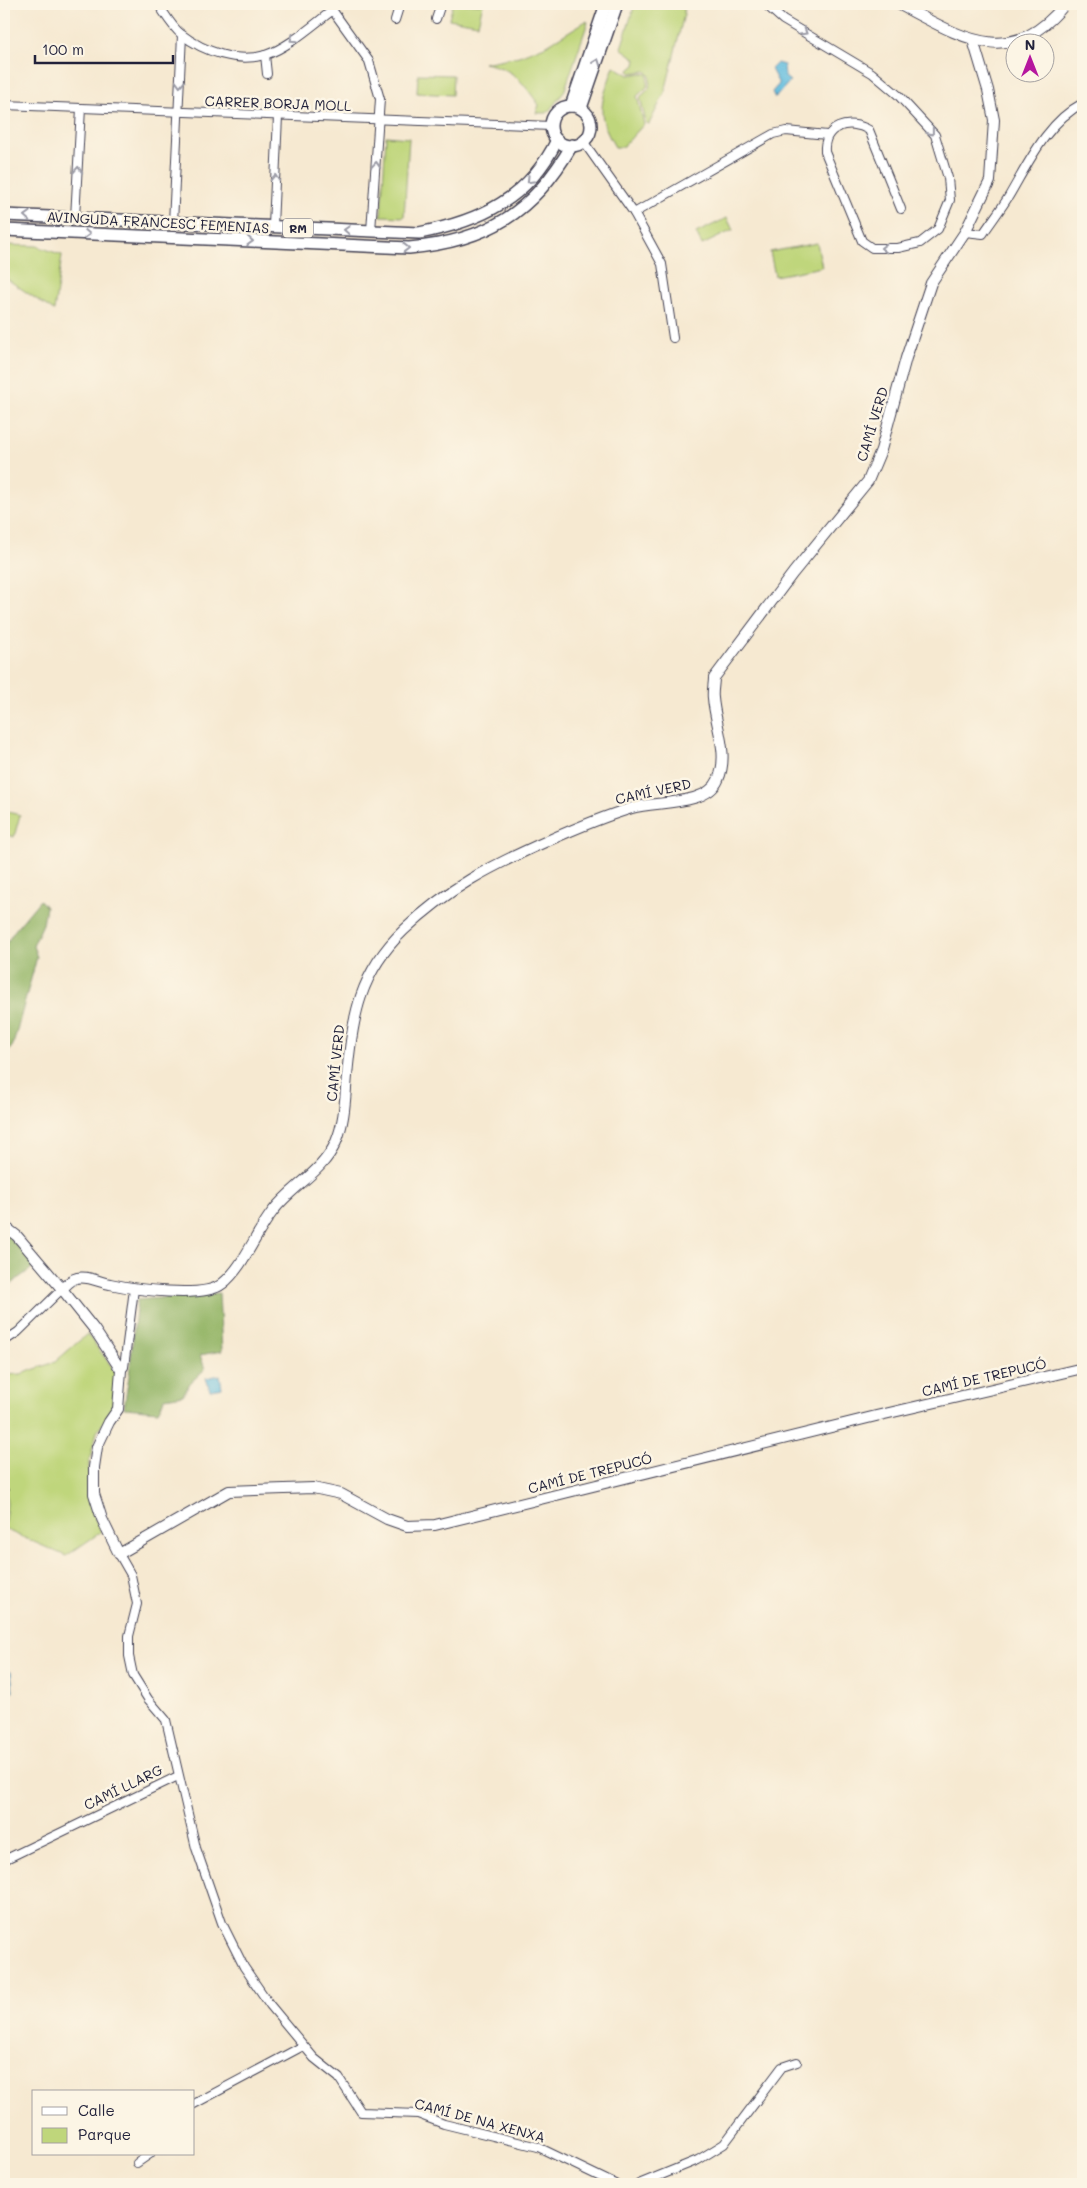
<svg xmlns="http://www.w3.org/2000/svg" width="1087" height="2188" font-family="Mali,sans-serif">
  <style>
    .green { fill: #bfd67b; stroke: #707c5b }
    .forest { fill: #97b76b; stroke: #5c6c53 }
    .water { fill: #60bcde; stroke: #416f8c }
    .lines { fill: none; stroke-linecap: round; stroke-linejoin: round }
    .street-casing { stroke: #424052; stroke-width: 10 }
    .secondary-casing { stroke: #424052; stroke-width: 12 }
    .primary-casing { stroke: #424052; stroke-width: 14 }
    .street { stroke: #fff; stroke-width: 8 }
    .secondary { stroke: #fff; stroke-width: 10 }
    .primary { stroke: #fff; stroke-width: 11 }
    .oneway { stroke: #9c9ca7 }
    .labels { text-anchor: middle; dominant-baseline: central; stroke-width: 5; stroke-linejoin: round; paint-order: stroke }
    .shield { fill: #fcf5e5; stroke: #63616e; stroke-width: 1 }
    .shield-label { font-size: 12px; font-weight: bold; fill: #22223b }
    .street-label { font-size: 14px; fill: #22223b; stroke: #fcf5e5 }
  </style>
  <rect width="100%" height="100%" fill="#fcf5e5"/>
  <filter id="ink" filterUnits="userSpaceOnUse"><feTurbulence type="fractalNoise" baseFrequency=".02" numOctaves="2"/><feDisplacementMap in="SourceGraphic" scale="10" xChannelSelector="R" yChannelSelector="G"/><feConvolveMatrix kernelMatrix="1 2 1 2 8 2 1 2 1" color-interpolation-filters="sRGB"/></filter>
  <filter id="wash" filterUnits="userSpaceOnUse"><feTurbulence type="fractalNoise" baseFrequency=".0096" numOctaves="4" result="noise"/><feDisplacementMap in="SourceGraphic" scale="20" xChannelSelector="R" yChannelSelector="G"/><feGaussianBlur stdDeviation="1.12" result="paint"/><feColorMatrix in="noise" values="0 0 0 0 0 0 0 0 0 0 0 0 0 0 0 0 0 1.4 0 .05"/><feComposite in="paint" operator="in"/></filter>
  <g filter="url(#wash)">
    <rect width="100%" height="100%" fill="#f6e9d1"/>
    <g class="green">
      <polygon points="453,4 483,4 478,24 449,19"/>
      <polygon points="635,4 684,4 684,14 665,92 649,124 646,123 640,97 649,89 650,76 646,71 630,73 629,70 635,65 636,59 621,48"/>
      <path d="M 586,21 L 588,22 L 564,92 L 547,113 L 536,113 L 539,105 C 521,80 514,69 484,63 L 519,56 L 547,45 Z"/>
      <path d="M 614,66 L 629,75 L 641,73 L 648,74 L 647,87 L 637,96 L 644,124 L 623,147 L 615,147 C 594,112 602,101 614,66 Z"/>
      <polygon points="418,74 453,75 452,95 417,93"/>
      <polygon points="386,136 409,138 404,217 381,216"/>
      <polygon points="727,218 733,230 702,245 696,233"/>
      <polygon points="817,243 822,267 775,276 770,252"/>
      <polygon points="4,245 37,246 62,255 54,311 4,277"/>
      <polygon points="4,811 20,815 14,837 4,834"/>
      <polygon points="87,1334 116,1372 112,1410 97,1432 89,1461 88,1502 101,1532 66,1556 4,1529 7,1504 4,1473 4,1375 21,1374 55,1362"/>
    </g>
    <g class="forest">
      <polygon points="40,900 46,907 43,924 33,946 37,957 13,1045 4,1058 4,947 15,930"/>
      <polygon points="4,1234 8,1236 35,1266 4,1289"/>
      <polygon points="219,1293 222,1351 200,1355 205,1369 190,1383 183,1395 165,1398 158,1411 124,1408 129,1376 137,1300"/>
    </g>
    <g class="water">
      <polygon points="777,63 784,65 785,77 790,81 775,98 772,92 779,84 771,69"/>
      <polygon points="220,1375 222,1388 210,1390 206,1378"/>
      <polygon points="4,1670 11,1672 13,1691 4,1691"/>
    </g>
  </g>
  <g filter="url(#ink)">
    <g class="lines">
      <g class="street-casing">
        <g id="street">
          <path d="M 158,4 C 165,14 172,27 181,34 C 204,52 237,63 265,55 C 288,48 314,24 333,10"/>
          <polyline points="328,4 369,61 380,99 371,231"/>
          <path d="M 765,4 L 783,20 L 872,73 L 898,95 L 935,135 L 948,178 L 950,200 L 938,229 L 920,243 L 898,248 L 872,248 L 862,241 L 825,152 C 823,126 849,118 869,130 L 901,209"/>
          <polyline points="436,19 441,4"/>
          <polyline points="395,20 400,4"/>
          <polyline points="265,55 267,74"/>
          <polyline points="4,105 551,126"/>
          <polyline points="583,141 634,213 662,264 673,338"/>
          <polyline points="634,213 773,134 786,131 827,135"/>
          <polyline points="75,218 81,108"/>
          <polyline points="173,223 182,35"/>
          <polyline points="273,226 278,116"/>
          <path d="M 965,232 L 983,234 C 991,222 1001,209 1009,196 C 1029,162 1047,122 1083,103"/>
          <polyline points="4,1345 6,1340 18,1332 62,1289"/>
          <polyline points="121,1370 124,1367 134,1289"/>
          <polyline points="4,1491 4,1497"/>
          <polyline points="119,1554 131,1575 137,1604 129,1636 129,1656 133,1675 148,1699 166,1720 196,1848 222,1923 244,1967 270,2005 314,2058 339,2078 361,2112 418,2114 444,2124 538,2147 615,2184"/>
          <polyline points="4,1860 178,1776"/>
          <polyline points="194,2104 303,2046"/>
          <polyline points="137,2163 150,2154"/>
          <polyline points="639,2184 698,2160 724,2144 782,2067 797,2062"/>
        </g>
      </g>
      <g class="secondary-casing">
        <g id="secondary">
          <path d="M 898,4 C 960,36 1010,72 1065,4"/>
          <polyline points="4,1226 17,1236 62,1289 94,1329 121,1370 118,1409 109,1422 97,1447 94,1467 94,1494 102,1519 119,1554 229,1491 313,1488 341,1494 387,1519 407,1526 435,1525 876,1416 1083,1368"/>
          <path d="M 62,1289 C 65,1286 70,1281 74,1279 C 84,1274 99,1282 110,1284 C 133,1289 204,1299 222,1284 C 244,1267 256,1232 273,1211 C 292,1186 323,1172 336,1142 C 345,1121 345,1098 347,1076 C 352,1017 360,972 404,930 C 448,888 491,866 545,842 C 574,829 602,817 632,808 C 656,801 707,806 718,780 C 730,754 715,725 713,698 C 712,692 714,684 714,678 L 793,573 L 868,481 L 881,450 L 906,358 L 931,283 L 965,232 L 990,181 L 994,120 L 988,90 L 973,40"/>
        </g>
      </g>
      <g class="primary-casing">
        <g id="primary">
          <polyline points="571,106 606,4"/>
          <circle cx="571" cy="126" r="20"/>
          <polyline points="581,108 617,4"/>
          <path d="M 4,215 L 419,233 C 481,221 529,198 557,140"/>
          <path d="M 4,230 L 409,248 C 487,241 533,213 572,145"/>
        </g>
      </g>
      <use href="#street" class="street"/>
      <use href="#secondary" class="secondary"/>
      <use href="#primary" class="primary"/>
    </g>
    <defs><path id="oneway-chevron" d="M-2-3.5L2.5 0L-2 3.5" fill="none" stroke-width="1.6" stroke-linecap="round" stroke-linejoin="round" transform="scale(1.25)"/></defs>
    <g class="oneway">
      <use href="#oneway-chevron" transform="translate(804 32) rotate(31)"/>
      <use href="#oneway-chevron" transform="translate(293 39) rotate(145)"/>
      <use href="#oneway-chevron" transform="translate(597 62) rotate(-70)"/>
      <use href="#oneway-chevron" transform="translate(180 84) rotate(92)"/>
      <use href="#oneway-chevron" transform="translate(931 132) rotate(52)"/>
      <use href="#oneway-chevron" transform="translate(376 165) rotate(-86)"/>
      <use href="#oneway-chevron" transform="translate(78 170) rotate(-87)"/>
      <use href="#oneway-chevron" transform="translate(275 178) rotate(-87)"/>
      <use href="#oneway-chevron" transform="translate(530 180) rotate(134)"/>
      <use href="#oneway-chevron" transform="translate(27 216) rotate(-177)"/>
      <use href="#oneway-chevron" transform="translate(347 230) rotate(-177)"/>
      <use href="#oneway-chevron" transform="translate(87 234) rotate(3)"/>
      <use href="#oneway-chevron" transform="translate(250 241) rotate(3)"/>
      <use href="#oneway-chevron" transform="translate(406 248)"/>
      <use href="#oneway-chevron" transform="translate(884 248) rotate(-179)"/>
    </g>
  </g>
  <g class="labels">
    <rect class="shield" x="283" y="218.5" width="30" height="19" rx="4"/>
    <g class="shield-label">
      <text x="298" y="228">RM</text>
    </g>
    <g class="street-label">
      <text transform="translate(278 103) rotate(2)">CARRER BORJA MOLL</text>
      <text transform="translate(158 222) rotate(3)">AVINGUDA FRANCESC FEMENIAS</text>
      <text transform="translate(872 424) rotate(-73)">CAMÍ VERD</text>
      <text transform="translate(653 791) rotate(-12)">CAMÍ VERD</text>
      <text transform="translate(335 1063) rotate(-84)">CAMÍ VERD</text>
      <text transform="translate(984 1377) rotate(-13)">CAMÍ DE TREPUCÓ</text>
      <text transform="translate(590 1473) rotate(-14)">CAMÍ DE TREPUCÓ</text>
      <text transform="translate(123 1787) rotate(-26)">CAMÍ LLARG</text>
      <text transform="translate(480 2120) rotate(15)">CAMÍ DE NA XENXA</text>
    </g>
  </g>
  <rect width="1087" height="2188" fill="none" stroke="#fcf5e5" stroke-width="20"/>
  <rect x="32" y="2090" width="162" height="65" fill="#fcf5e5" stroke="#a5a1a1"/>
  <rect x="42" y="2107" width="25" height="8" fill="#ffffff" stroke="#a5a1a1"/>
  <text x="78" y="2116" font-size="15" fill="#22223b">Calle</text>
  <rect x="42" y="2128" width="25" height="15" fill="#bfd67b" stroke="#a5a1a1"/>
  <text x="78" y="2140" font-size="15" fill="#22223b">Parque</text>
  <g transform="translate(1030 58)"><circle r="24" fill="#fcf5e5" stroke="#a5a1a1"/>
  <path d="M0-4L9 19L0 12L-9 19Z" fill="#b5179e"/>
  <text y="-8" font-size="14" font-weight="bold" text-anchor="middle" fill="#22223b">N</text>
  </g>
  <path d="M35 55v8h138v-8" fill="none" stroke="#22223b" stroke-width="2.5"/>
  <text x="42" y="55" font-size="15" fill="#22223b" stroke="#fcf5e5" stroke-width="4" paint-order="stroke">100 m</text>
</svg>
